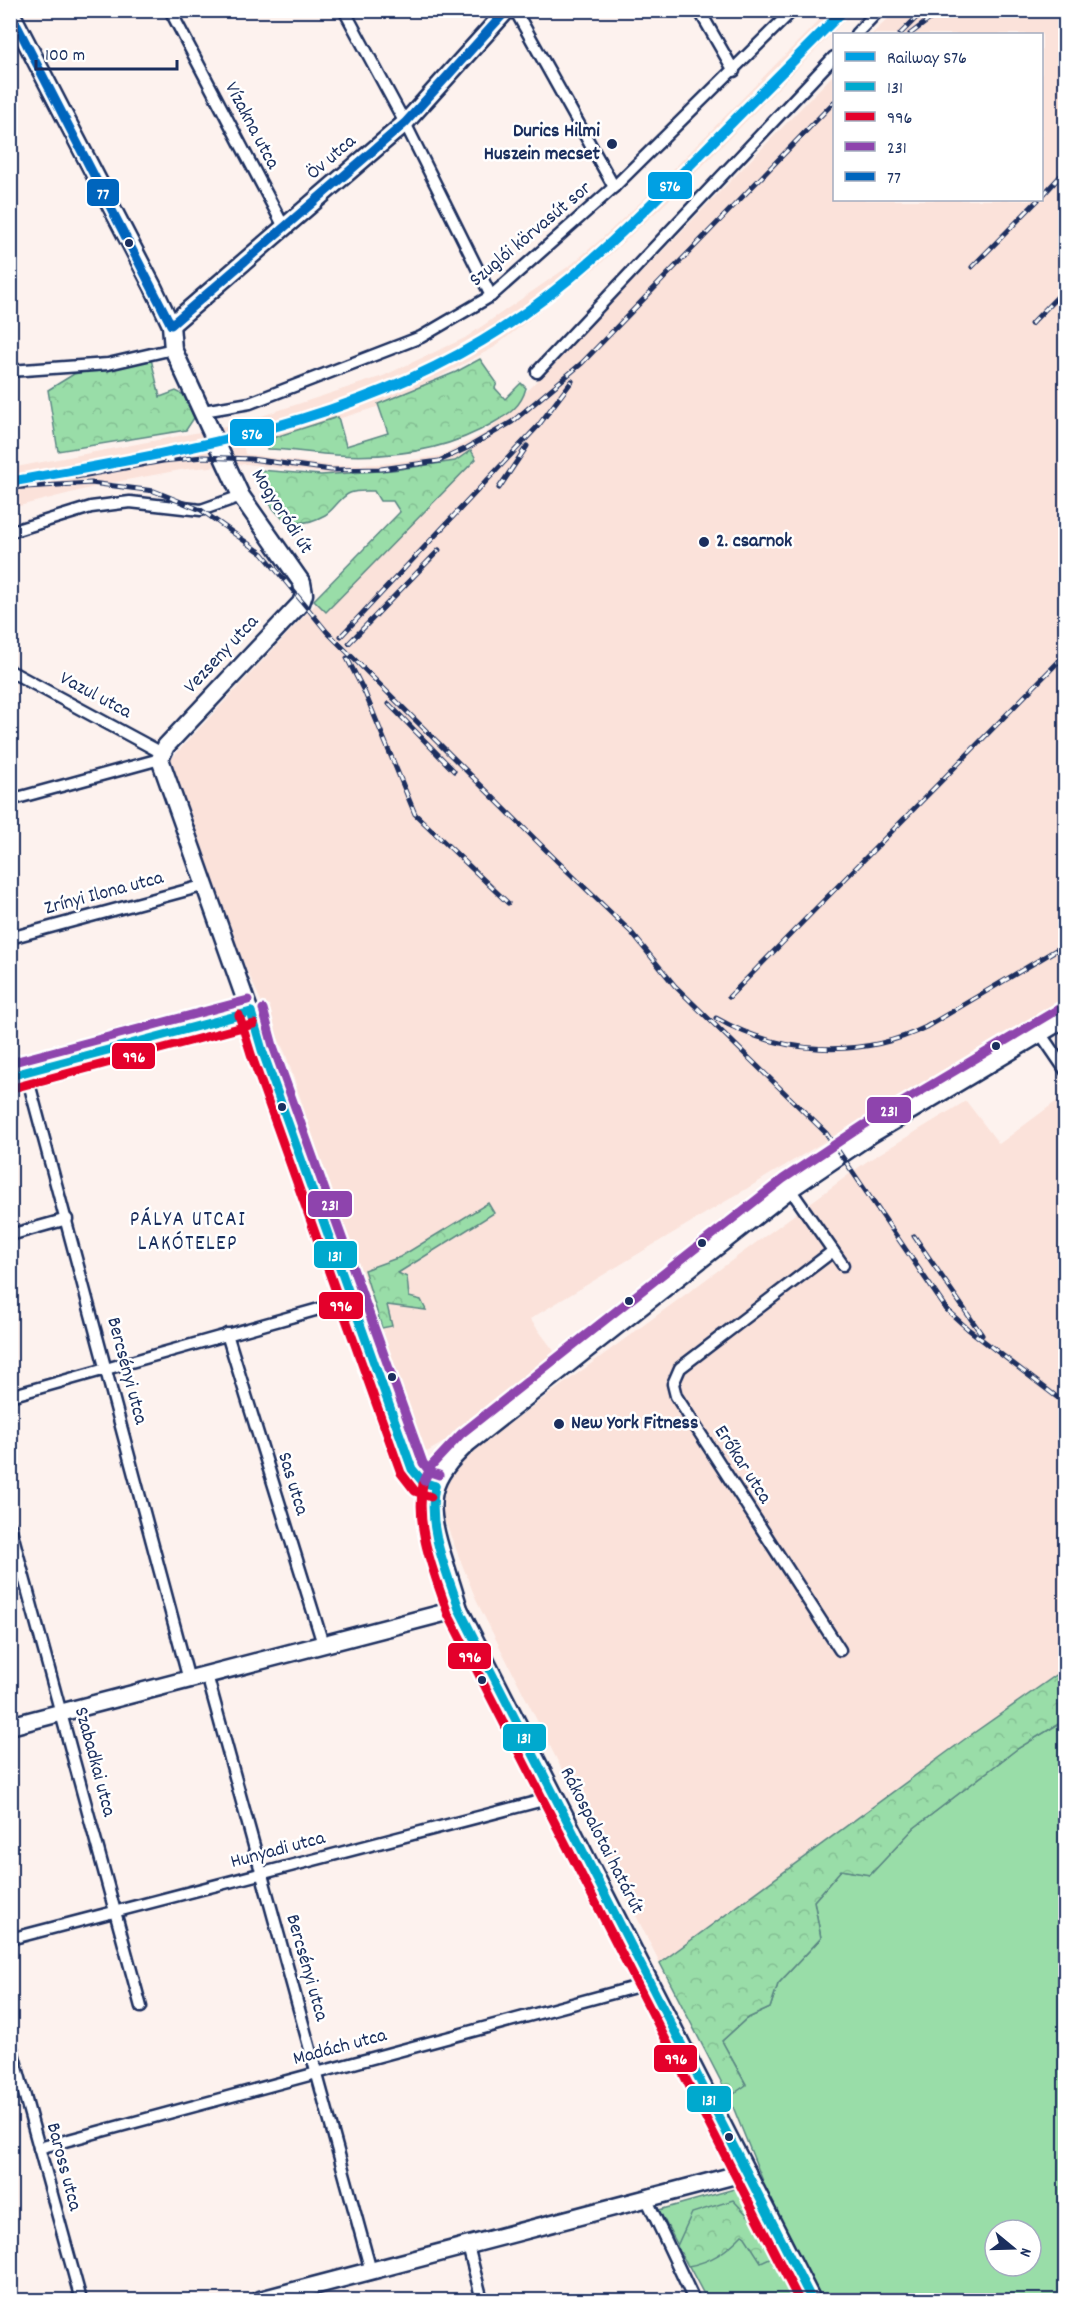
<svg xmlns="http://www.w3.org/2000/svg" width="1076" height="2311" font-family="Dekko,sans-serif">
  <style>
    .built { fill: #fbe2da }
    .green { fill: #99dda8; stroke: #5a8683; stroke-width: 1.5; fill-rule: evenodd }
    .forest { fill: url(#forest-crowns); stroke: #5a8683; stroke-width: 1.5 }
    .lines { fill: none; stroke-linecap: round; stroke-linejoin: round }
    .street-casing { stroke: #1b2f5e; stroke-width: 15 }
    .secondary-casing { stroke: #1b2f5e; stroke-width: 21 }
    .street { stroke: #fff; stroke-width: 10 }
    .secondary { stroke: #fff; stroke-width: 16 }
    .rail-casing { stroke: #1b2f5e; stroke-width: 5 }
    .rail { stroke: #fff; stroke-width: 3; stroke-dasharray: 9; stroke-linecap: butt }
    .bus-1-casing { stroke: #fff; stroke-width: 14 }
    .bus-2-casing { stroke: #fff; stroke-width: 14 }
    .bus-3-casing { stroke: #fff; stroke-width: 14 }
    .bus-4-casing { stroke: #fff; stroke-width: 14 }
    .bus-1 { stroke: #00a9ce; stroke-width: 9 }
    .bus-2 { stroke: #e4002b; stroke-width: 9 }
    .bus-3 { stroke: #8e44ad; stroke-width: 9 }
    .bus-4 { stroke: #0065bd; stroke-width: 9 }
    .rail-1-casing { stroke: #fff; stroke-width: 15 }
    .rail-1 { stroke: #00a0e3; stroke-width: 10 }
    .poi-dot { fill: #1b2f5e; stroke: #fff; stroke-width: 2 }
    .labels { text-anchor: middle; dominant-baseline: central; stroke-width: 5; stroke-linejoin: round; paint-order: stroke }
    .street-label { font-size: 20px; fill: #1b2f5e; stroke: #fff }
    .poi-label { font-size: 20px; font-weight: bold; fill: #1b2f5e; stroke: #fff; text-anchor: start }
    .neighbourhood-label { font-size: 21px; letter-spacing: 1.5px; fill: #1b2f5e; stroke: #fff }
    .line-badge { stroke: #fff; stroke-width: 2 }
    .badge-label { font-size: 16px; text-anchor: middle; font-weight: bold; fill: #fff }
  </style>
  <defs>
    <pattern id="forest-crowns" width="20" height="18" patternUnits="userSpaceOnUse" patternTransform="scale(1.5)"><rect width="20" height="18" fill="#99dda8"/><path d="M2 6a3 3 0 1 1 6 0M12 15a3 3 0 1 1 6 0" fill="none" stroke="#83be93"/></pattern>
  </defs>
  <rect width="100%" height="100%" fill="#fdf2ee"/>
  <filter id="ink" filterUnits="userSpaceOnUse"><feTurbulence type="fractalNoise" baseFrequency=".0167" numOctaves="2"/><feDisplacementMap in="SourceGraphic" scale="12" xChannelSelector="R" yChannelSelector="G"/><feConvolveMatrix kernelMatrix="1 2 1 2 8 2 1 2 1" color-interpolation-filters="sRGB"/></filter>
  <g filter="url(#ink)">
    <g class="built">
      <polygon points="828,11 854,11 667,202 600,264 493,348 393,402 244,448 245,454 332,466 382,464 440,456 487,432 834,74 834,200 1042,200 1042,34 872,34 896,11 1065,11 1065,997 530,1319 557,1355 448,1440 423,1454 418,1452 286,1055 232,938 170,760 308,612 462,457 438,466 380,474 330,474 247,464 186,469 110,483 11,508 11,468 231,426 383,376 465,338 572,264 601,239 646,197"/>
      <polygon points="1065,1095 1065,1669 965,1739 660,1963 477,1602 440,1509 443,1493 455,1469 476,1448 866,1162 966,1101 999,1144"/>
    </g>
    <path class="green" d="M 1065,1720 L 1065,2300 L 707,2300 L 659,2210 L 763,2181 L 729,2097 L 746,2084 L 722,2041 L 746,2019 L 770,2008 L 778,1984 L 821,1938 L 814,1901 L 841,1870 L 870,1875 L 914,1828 L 1017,1749 ZM 995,2230 L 1031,2230 L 1031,2266 L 995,2266 Z"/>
    <g class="forest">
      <polygon points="151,359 160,397 176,391 184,395 194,418 186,430 58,451 48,390 74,374"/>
      <path d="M 480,359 L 497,383 L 495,388 L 505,399 L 521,383 L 526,388 C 521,407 509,414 493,423 C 445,452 390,458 336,455 C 313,454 290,449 267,449 L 266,440 L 338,417 L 346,446 L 388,433 L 378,404 L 456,372 Z"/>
      <path d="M 471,450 L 476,459 L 326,612 L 314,600 L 400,512 L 393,501 L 380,501 L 374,491 C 367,491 356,490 350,493 C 340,497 334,510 325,515 C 285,537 264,507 260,470 L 321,475 L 393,470 L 455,461 Z"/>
      <polygon points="488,1203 494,1213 398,1273 407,1277 409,1297 421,1300 426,1310 387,1305 392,1326 382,1328 364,1270 400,1257"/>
      <polygon points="1065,1669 1065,1720 1017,1749 914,1828 870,1875 841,1870 814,1901 821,1938 778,1984 770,2008 746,2019 722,2041 746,2085 729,2097 660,1963 965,1739"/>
      <path d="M 733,2200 L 751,2219 L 772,2257 L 761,2262 L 743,2234 C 727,2251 711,2262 688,2266 L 677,2246 L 692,2213 Z"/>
    </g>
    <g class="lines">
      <g class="street-casing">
        <g id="street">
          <polyline points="170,10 284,227"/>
          <polyline points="344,10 405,123 491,296"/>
          <polyline points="515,10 614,187"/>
          <polyline points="699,10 734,71"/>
          <polyline points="856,34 879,10"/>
          <polyline points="10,371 108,364 173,349"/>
          <polyline points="537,372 834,57"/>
          <polyline points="203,411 250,403 421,337 491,296 614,187 793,10"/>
          <polyline points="10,532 91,507 130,502 201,510 241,496"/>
          <polyline points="10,671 162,753"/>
          <polyline points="10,800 160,759"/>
          <polyline points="10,938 206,885"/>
          <polyline points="1040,1033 1066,1071"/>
          <polyline points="26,1072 189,1680"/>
          <polyline points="790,1189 843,1265"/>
          <polyline points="10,1235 67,1219"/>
          <polyline points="833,1251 680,1368 673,1384 676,1396 840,1650"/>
          <polyline points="227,1334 323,1644"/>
          <polyline points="10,1396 351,1300"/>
          <polyline points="10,1526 141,2007"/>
          <polyline points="207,1675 371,2271"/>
          <polyline points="10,1939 555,1797"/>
          <polyline points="10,2042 81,2300"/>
          <polyline points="39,2148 650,1983"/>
          <polyline points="646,2198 694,2300"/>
          <polyline points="468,2246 482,2300"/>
        </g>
      </g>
      <g class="secondary-casing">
        <g id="secondary">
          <polyline points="10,11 153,287 171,325 173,349 241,496 302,583 304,594 301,603 166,746 160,759 412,1469 423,1482 435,1486"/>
          <polyline points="171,325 405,123 507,10"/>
          <polyline points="10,1076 251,1012"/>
          <polyline points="10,1726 459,1609"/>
          <polyline points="260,2300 747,2172"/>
          <path d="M 812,2300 L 459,1609 C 453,1589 447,1570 441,1551 C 426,1500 428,1480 468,1443 L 790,1189 L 870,1135 L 1066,1018"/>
        </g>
      </g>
      <use href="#street" class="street"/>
      <use href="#secondary" class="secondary"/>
      <g class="rail-casing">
        <g id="rail">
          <polyline points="900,34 924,10"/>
          <polyline points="910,34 942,10"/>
          <polyline points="1042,196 1066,170"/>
          <polyline points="972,267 1038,200"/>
          <polyline points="1031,324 1066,288"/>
          <polyline points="76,477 163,461 203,457 251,459 331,470 381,469 439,461 467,448 512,422 582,363 834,102"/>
          <polyline points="10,488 91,483 154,491 201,510 263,554 327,632 557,861 631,932 675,986 826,1133 947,1310 968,1329 1066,1404"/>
          <polyline points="499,488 527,446"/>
          <polyline points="341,636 538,426 572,381"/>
          <polyline points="349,643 439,550"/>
          <polyline points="347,658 365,693 415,814 508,903"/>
          <polyline points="389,704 454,771"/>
          <polyline points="729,997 1066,654"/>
          <path d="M 716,1018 C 779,1054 859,1060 926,1027 L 1066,944"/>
          <polyline points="914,1236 982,1335"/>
        </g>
      </g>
      <use href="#rail" class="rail"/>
      <g class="bus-1-casing">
        <g id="bus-1">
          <polyline points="251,1012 262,1050 412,1469 423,1482 435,1486"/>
          <polyline points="10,1076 251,1012"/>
          <path d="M 435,1486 C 427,1529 446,1569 459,1609 L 812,2300"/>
        </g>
      </g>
      <g class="bus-2-casing">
        <g id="bus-2">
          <polyline points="239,1015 251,1054 401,1473 415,1491 431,1497"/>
          <polyline points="13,1088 254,1024"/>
          <path d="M 423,1484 C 415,1529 434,1572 448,1614 L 799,2300"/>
        </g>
      </g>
      <g class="bus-3-casing">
        <g id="bus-3">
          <polyline points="263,1009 273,1046 423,1463 430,1472 439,1475"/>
          <polyline points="10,1063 248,1000"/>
          <polyline points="424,1481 432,1465 461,1434 783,1179 864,1125 1060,1008"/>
        </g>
      </g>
      <g class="bus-4-casing">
        <polyline id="bus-4" points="10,12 171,325 405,123 507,10"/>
      </g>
      <use href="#bus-1" class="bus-1"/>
      <use href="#bus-2" class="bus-2"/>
      <use href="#bus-3" class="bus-3"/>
      <use href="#bus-4" class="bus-4"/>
      <g class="rail-1-casing">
        <path id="rail-1" d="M 10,482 C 173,452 338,427 482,341 C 563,293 628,228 693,162 C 743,111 793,61 844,10"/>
      </g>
      <use href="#rail-1" class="rail-1"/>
    </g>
  </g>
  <g class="poi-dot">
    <circle cx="612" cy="144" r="6"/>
    <circle cx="129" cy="243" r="5"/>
    <circle cx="704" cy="542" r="6"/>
    <circle cx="996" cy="1046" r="5"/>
    <circle cx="282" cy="1107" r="5"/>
    <circle cx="702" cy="1243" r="5"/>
    <circle cx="629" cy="1301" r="5"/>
    <circle cx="392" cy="1377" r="5"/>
    <circle cx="559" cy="1424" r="6"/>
    <circle cx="482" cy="1680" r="5"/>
    <circle cx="729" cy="2137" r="5"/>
  </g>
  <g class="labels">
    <g class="street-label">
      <text transform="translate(251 126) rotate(62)">Vízakna utca</text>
      <text transform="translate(332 158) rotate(-41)">Öv utca</text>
      <text transform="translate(531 235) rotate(-40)">Szuglói körvasút sor</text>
      <text transform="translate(281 512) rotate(57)">Mogyoródi út</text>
      <text transform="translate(222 655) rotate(-47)">Vezseny utca</text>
      <text transform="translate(95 696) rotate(28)">Vazul utca</text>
      <text transform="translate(104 894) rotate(-15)">Zrínyi Ilona utca</text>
      <text transform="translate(126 1371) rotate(75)">Bercsényi utca</text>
      <text transform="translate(742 1465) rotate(57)">Erőkar utca</text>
      <text transform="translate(292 1484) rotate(73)">Sas utca</text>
      <text transform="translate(94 1762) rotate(75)">Szabadkai utca</text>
      <text transform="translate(601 1841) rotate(63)">Rákospalotai határút</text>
      <text transform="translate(278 1851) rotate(-15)">Hunyadi utca</text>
      <text transform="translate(306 1968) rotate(74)">Bercsényi utca</text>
      <text transform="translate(340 2048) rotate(-15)">Madách utca</text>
      <text transform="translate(63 2167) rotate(75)">Baross utca</text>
    </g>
    <g class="poi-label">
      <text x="600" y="132" text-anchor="end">Durics Hilmi<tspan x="600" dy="23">Huszein mecset</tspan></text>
      <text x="716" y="542">2. csarnok</text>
      <text x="571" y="1424">New York Fitness</text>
    </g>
    <g class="neighbourhood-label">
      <text x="188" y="1221">PÁLYA UTCAI<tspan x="188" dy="24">LAKÓTELEP</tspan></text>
    </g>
  </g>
  <g class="line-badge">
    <rect x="647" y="171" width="46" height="29" rx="6" fill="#00a0e3"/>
    <rect x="86" y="178" width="34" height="29" rx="6" fill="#0065bd"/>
    <rect x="229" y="418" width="46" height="29" rx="6" fill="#00a0e3"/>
    <rect x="111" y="1042" width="45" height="28" rx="6" fill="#e4002b"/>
    <rect x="866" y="1096" width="46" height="28" rx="6" fill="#8e44ad"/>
    <rect x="307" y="1190" width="46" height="28" rx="6" fill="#8e44ad"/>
    <rect x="313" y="1240" width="45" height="29" rx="6" fill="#00a9ce"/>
    <rect x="318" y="1291" width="46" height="29" rx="6" fill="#e4002b"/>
    <rect x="447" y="1642" width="45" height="28" rx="6" fill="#e4002b"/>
    <rect x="502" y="1723" width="45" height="29" rx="6" fill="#00a9ce"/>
    <rect x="653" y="2044" width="45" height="29" rx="6" fill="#e4002b"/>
    <rect x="686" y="2085" width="46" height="28" rx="6" fill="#00a9ce"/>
  </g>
  <g class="badge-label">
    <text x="670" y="191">S76</text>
    <text x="103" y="199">77</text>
    <text x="252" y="439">S76</text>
    <text x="134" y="1062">996</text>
    <text x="889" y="1116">231</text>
    <text x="330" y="1210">231</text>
    <text x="335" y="1261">131</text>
    <text x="341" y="1311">996</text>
    <text x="470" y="1662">996</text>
    <text x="524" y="1743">131</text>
    <text x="676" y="2064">996</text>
    <text x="709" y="2105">131</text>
  </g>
  <rect width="1076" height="2311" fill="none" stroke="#fff" stroke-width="36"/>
  <rect x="18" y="18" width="1040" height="2275" fill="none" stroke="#1b2f5e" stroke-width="2" filter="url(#ink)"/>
  <rect x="833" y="33" width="210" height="168" fill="#ffffff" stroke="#a4acbf" stroke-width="1.5"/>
  <rect x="845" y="52" width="30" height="9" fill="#00a0e3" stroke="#a4acbf" stroke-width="1.5"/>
  <text x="887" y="63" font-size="18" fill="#1b2f5e">Railway S76</text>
  <rect x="845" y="82" width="30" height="9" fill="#00a9ce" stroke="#a4acbf" stroke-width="1.5"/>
  <text x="887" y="93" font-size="18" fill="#1b2f5e">131</text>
  <rect x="845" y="112" width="30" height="9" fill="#e4002b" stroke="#a4acbf" stroke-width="1.5"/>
  <text x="887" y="123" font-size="18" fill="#1b2f5e">996</text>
  <rect x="845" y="142" width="30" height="9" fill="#8e44ad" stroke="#a4acbf" stroke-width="1.5"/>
  <text x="887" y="153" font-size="18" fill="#1b2f5e">231</text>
  <rect x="845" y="172" width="30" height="9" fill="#0065bd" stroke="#a4acbf" stroke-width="1.5"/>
  <text x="887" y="183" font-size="18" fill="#1b2f5e">77</text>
  <g transform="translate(1013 2248) rotate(109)"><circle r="28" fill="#ffffff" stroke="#a4acbf" stroke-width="1.5"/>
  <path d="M0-4.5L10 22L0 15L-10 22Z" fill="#1b2f5e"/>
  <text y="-9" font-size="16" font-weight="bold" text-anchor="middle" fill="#1b2f5e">N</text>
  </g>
  <path d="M36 60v9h141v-9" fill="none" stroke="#1b2f5e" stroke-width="3"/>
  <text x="45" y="60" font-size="18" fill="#1b2f5e" stroke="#ffffff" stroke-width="4.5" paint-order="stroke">100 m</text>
</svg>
